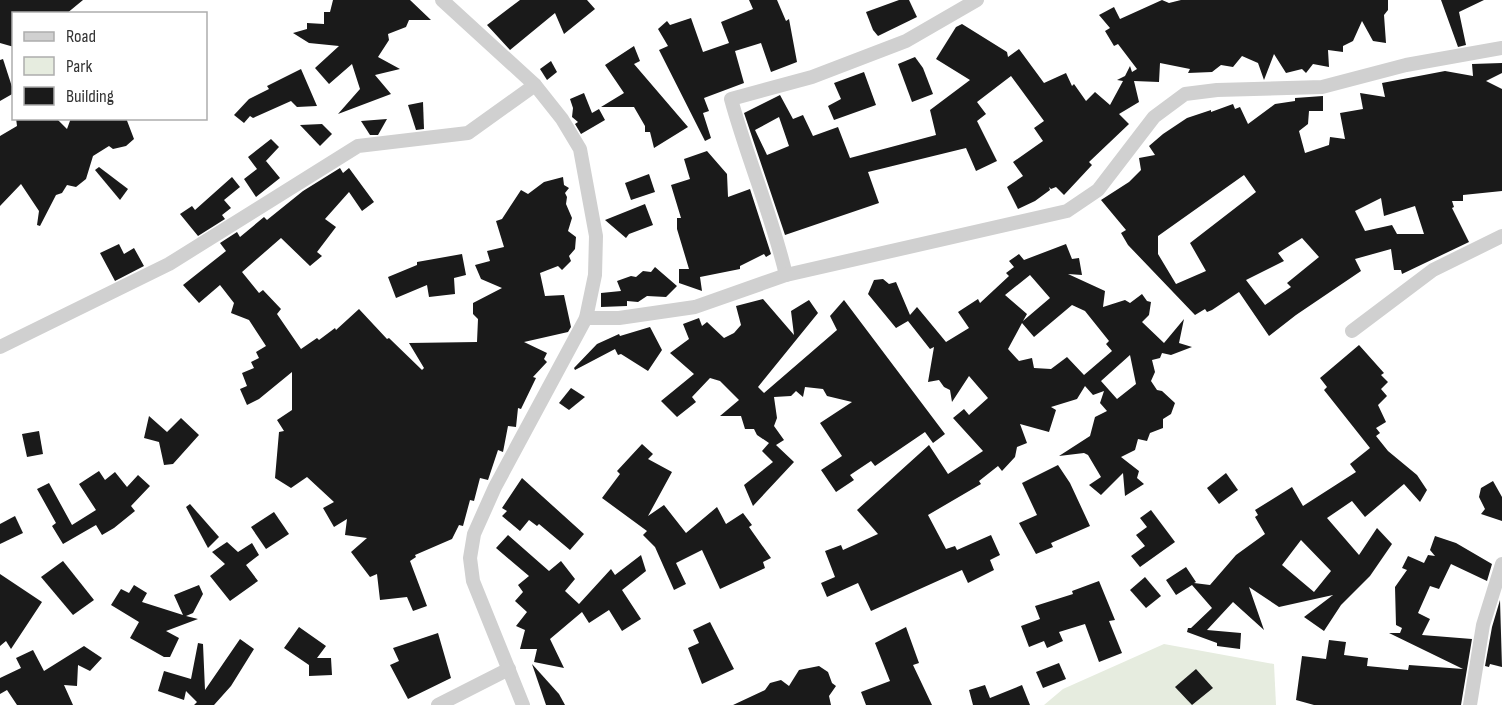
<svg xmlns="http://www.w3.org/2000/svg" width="1502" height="705" font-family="'Sofia Sans Condensed',sans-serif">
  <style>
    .green { fill: #e6ecdf }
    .building { fill: #1a1a1a; fill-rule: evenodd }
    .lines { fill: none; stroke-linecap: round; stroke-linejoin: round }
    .street { stroke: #d0d0d0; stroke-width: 14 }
  </style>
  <rect width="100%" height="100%" fill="#fff"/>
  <polygon class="green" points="1164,644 1274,664 1276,705 1044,705 1063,689"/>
  <g class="building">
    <polygon points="0,0 83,0 66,14 14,14 14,47 0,43"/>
    <polygon points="333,0 410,0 431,20 409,20 406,27 388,34 389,40 378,57 400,69 375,75 391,94 338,114 360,89 352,64 329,84 315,68 339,46 309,43 293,33 307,29 307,23 324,24 324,12 330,12"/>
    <polygon points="520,0 587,0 595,9 564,34 555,13 510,50 487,25"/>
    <polygon points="749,0 777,0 786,21 789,19 797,62 771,72 761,43 735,51 744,83 704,98 709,111 703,113 711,138 705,141 659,50 668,46 658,29 667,21 670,25 691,18 703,52 729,43 721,22 753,9"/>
    <polygon points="899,0 909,0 917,17 878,36 873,30 866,12"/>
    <path d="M 1162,0 L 1169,3 L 1181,0 L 1388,0 L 1388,10 L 1384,15 L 1386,43 L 1373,41 L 1362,21 L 1353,41 L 1343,46 L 1343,52 L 1328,50 L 1329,67 L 1313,64 L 1306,73 L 1302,69 L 1286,73 L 1274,54 L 1264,80 L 1258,63 L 1242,56 L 1233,67 L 1221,65 L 1212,72 L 1188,73 L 1190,69 L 1160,63 L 1159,82 L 1134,81 L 1139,102 L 1119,114 L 1129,124 L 1089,162 L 1092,165 L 1064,195 L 1056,187 L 1051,189 L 1049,187 L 1050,190 L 1035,201 L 1018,209 L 1007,187 L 1023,176 L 1013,162 L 1043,141 L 1034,128 L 1044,121 L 1011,76 L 977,102 L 986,114 L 977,121 L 997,161 L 976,171 L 966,148 L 868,172 L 879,203 L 785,235 L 744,113 L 780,95 L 793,119 L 803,115 L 813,136 L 838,127 L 850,158 L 936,135 L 930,110 L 970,80 L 936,59 L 956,27 L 962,24 L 1007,52 L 1008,57 L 1019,49 L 1044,83 L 1066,73 L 1072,86 L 1074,84 L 1086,101 L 1095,92 L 1110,105 L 1123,81 L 1117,80 L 1125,76 L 1130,66 L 1132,72 L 1137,69 L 1118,44 L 1114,46 L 1105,31 L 1110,28 L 1099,15 L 1114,7 L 1120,19 ZM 779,117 L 789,146 L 767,155 L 755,130 Z"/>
    <polygon points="1441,0 1484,0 1459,12 1466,45 1458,47"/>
    <polygon points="634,46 640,61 634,64 688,127 654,148 650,132 645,132 645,126 634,107 601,107 624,93 605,65"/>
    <polygon points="915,57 923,68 933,94 912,102 898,64"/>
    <polygon points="3,59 14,93 0,101 0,60"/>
    <polygon points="551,61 557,72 547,80 540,69"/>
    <path d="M 1502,63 L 1502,73 L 1486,81 L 1502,89 L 1502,191 L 1463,195 L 1463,201 L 1452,201 L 1454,207 L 1452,208 L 1469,242 L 1402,274 L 1401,270 L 1394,270 L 1391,249 L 1355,259 L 1361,271 L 1296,315 L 1269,336 L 1239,292 L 1212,310 L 1207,312 L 1205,309 L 1195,315 L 1128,245 L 1121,233 L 1126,230 L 1101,200 L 1129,182 L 1141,170 L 1139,158 L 1155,155 L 1149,146 L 1163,134 L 1187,118 L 1211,110 L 1211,112 L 1233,104 L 1235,109 L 1240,107 L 1248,124 L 1275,104 L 1295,101 L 1295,98 L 1323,96 L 1323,111 L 1309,111 L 1308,124 L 1299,131 L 1305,153 L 1329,145 L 1330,137 L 1345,139 L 1340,113 L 1363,109 L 1360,93 L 1385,97 L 1382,83 L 1445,71 L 1473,76 L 1472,64 ZM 1244,175 L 1256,192 L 1190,243 L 1206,271 L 1176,284 L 1158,254 L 1158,236 ZM 1381,198 L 1384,216 L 1415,206 L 1424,234 L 1397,234 L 1392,225 L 1365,231 L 1355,211 ZM 1302,238 L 1319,257 L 1287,283 L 1291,287 L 1265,305 L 1246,280 L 1284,261 L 1278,253 Z"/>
    <polygon points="301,69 317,106 297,107 291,101 253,118 250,116 244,123 234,115 249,99 269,89 267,86"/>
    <polygon points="864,72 876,105 834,120 828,106 841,99 834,83"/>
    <polygon points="584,93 592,113 599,109 605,120 581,134 575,124 578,122 572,117 573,108 570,99"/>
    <polygon points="423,102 424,129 416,130 408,105"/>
    <polygon points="16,118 56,118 67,129 71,118 126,118 134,139 126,146 113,149 109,146 93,156 86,179 76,187 67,185 62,193 56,195 40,226 37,225 39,211 21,184 0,206 0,136 17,126"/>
    <polygon points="387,119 378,135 370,135 361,121"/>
    <polygon points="322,124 332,134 320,146 300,125"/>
    <polygon points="271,139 279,147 264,163 266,161 280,178 256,197 244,179 257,169 248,157"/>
    <polygon points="707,151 727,174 728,197 750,189 771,254 766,257 764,254 740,266 740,269 700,277 702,291 679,283 679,269 689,269 677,229 677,218 681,218 671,185 690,179 684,159"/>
    <polygon points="99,167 128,189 120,200 95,170"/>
    <polygon points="340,168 343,173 349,168 374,202 362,211 349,192 325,219 336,227 317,252 322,256 310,266 281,238 242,272 259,293 263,290 281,309 277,314 301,349 317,338 319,340 335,328 336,330 359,309 387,339 389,338 422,370 424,368 409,343 477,342 478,319 473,314 473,303 502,288 481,279 475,265 490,261 487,251 504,247 496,221 502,219 521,190 528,194 544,182 563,177 564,185 569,188 565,193 567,197 566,204 572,218 568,231 576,237 575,249 569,256 571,261 562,270 558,266 540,273 545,296 564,295 571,327 568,332 524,342 547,353 544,359 547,362 533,377 536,378 521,409 518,408 516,427 508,426 503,452 498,450 488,480 480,478 474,501 470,500 463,526 459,525 452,539 415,555 416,557 410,561 427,606 413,611 407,597 380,600 377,574 370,577 351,552 367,538 345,535 347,519 334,527 323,508 334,502 307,477 291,488 275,478 279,432 284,431 277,420 292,410 292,372 259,399 247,405 240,389 247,386 242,373 254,368 251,362 259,358 256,352 266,346 249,320 231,313 234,303 220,285 199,303 183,285 226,251 220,243 237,232 240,237 264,217 267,220 303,191"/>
    <polygon points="649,174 655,192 631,200 625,183"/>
    <polygon points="232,177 240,187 224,200 231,208 222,215 225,219 198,236 180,214 192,206 195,210"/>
    <polygon points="645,204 653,225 629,234 626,238 605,220"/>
    <polygon points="119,244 124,254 134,248 144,266 115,281 100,253"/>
    <path d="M 1066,244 L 1072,259 L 1079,258 L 1082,275 L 1068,274 L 1105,291 L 1103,307 L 1125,300 L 1130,303 L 1142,294 L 1147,301 L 1151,302 L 1149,315 L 1142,322 L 1164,343 L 1184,319 L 1179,343 L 1192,347 L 1171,355 L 1162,353 L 1160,358 L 1152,360 L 1155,372 L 1151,381 L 1157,390 L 1162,391 L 1175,403 L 1171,414 L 1163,419 L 1163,428 L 1150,433 L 1147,441 L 1138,439 L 1135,450 L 1121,457 L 1139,471 L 1137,478 L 1144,484 L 1125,496 L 1123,473 L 1101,495 L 1089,485 L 1101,477 L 1088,455 L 1084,453 L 1059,456 L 1090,436 L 1095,417 L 1107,411 L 1100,403 L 1104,391 L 1093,395 L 1085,386 L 1077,399 L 1051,407 L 1056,410 L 1049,432 L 1020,424 L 1027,443 L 1017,447 L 1015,457 L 1002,471 L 998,466 L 979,481 L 981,484 L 928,515 L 946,549 L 955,546 L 957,550 L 991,535 L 1000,555 L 990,560 L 994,570 L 968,583 L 962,570 L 871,611 L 858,583 L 827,597 L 821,583 L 835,577 L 825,551 L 841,545 L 843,550 L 878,534 L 857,510 L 929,445 L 948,474 L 983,451 L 953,418 L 964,409 L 969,415 L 988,398 L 969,376 L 952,402 L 950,390 L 944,387 L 939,380 L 928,382 L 934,347 L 930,349 L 908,321 L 896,328 L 868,294 L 874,280 L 883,279 L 889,284 L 896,282 L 910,315 L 917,307 L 946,342 L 969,328 L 958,312 L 978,299 L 980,303 L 1009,276 L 1006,273 L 1014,267 L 1009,261 L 1019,254 L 1024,260 ZM 1030,275 L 1050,298 L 1023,321 L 1027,314 L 1005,295 ZM 1072,305 L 1085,311 L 1109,341 L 1106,344 L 1112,351 L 1084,375 L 1067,357 L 1051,369 L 1034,368 L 1032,358 L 1019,361 L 1008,349 L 1022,323 L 1034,337 ZM 1130,355 L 1136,384 L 1117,399 L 1101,381 Z"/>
    <polygon points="462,254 466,275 454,278 455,294 429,297 427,285 396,298 388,277 417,265 417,262"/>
    <polygon points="655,267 677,286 666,297 647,296 638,302 627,301 627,306 601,307 601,293 621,291 617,281 631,276 636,277 643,271 651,272"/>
    <polygon points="763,299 794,335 791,311 809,300 818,313 758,387 764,393 837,330 830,316 844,300 945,434 933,443 925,432 875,466 871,461 850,475 854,480 836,492 821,470 842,456 820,423 852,402 827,396 823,389 805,387 803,397 796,391 791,396 774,397 777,418 774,426 784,440 776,445 794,462 753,506 744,485 773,462 762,451 769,443 757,435 754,429 745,429 741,416 720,416 739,400 720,381 710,378 692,397 696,402 677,417 661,401 694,374 670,353 689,339 683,324 699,318 702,326 707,322 724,338 734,333 741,325 736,306"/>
    <polygon points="650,327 662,350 648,371 621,354 618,355 615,349 575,370 574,368 597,344 619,334 620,336"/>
    <path d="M 1359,345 L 1384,373 L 1381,375 L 1388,382 L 1381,389 L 1387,396 L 1378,405 L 1386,422 L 1376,428 L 1380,433 L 1376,436 L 1388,451 L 1417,475 L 1427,490 L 1420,502 L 1404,484 L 1365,517 L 1352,501 L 1327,518 L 1359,555 L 1377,528 L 1392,544 L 1370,576 L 1341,605 L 1324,631 L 1304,617 L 1333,595 L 1279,607 L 1249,587 L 1264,630 L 1233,602 L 1207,630 L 1241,633 L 1240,649 L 1217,646 L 1217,643 L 1187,632 L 1188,628 L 1191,628 L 1212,608 L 1192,585 L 1176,595 L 1166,580 L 1186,567 L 1196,582 L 1194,583 L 1210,585 L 1236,555 L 1265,534 L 1255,517 L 1258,515 L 1255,510 L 1292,487 L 1303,506 L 1356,472 L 1350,464 L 1370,448 L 1324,390 L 1327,387 L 1320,378 ZM 1301,540 L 1331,571 L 1314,592 L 1282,565 Z"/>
    <polygon points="571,388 585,397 569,410 559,403"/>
    <polygon points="149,416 167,432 181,418 199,435 173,464 164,465 159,442 144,438"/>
    <polygon points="39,431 43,454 27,457 22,434"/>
    <polygon points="642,444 653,454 648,459 672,472 648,516 664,505 686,533 717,507 726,524 743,513 752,525 749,527 771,558 763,562 765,568 720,589 702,550 676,563 686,584 674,590 655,547 643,535 647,531 602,498 620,474 617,471"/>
    <polygon points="1058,465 1070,483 1090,526 1051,543 1053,547 1036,554 1019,523 1037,515 1022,483"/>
    <polygon points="99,471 105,480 115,472 127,487 138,475 150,486 131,506 135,511 114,528 102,535 96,525 63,544 52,526 56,523 37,489 49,483 72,525 96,510 79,484"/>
    <polygon points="1226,473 1238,490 1219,504 1207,488"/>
    <polygon points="522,478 584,534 570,550 539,524 537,526 529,520 520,531 502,516 507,511 502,508"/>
    <polygon points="1493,481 1502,497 1502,521 1481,514 1485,509 1479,497 1481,488"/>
    <polygon points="190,504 219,537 208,548 186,507"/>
    <polygon points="1151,510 1175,542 1140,567 1131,556 1145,546 1136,535 1147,527 1140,518"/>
    <polygon points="274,512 289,534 266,549 251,527"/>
    <polygon points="15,516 23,533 0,544 0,524"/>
    <polygon points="508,535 549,571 561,561 575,579 565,591 579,604 611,569 615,575 641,555 646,571 622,590 641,619 622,631 609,610 589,623 582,612 550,639 564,668 534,662 537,649 520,649 525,630 516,626 527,612 515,601 523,592 518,585 529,576 496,548"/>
    <polygon points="1435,536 1456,543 1492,564 1487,581 1451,564 1439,589 1430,586 1418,613 1430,619 1422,635 1472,639 1461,705 1314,705 1296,700 1302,656 1326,659 1329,640 1346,642 1344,655 1368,658 1367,666 1408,670 1409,665 1463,669 1389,633 1400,633 1402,628 1396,625 1395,587 1407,570 1402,568 1408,556 1424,563 1428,555 1435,556 1430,550"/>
    <polygon points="227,542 238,552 252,543 259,555 246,565 258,581 230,601 210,576 225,564 212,552"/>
    <polygon points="63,561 94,600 73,615 41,577"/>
    <polygon points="0,574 42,602 11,649 6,641 0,646"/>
    <polygon points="1145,577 1161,596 1146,608 1130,590"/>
    <polygon points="1099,581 1115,620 1109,621 1122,653 1099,662 1085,624 1059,632 1063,641 1047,648 1044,641 1029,647 1021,626 1040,619 1035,606 1073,594 1072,591"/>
    <polygon points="134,585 147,593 142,602 183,615 174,595 199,585 203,594 193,613 186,616 198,619 166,631 179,638 170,657 164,657 130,638 139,622 111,605 121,589 129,593"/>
    <polygon points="1500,600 1502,667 1490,664 1489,667 1485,666 1492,627"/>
    <polygon points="710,622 734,669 702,684 688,648 699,643 693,630"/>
    <polygon points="299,627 326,646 317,658 331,658 332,675 309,676 309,665 284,648"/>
    <polygon points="906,627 919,663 913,665 932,705 866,705 861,692 890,681 875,643"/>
    <polygon points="438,633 451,678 408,699 390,665 399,661 393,648"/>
    <polygon points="240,639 254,649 231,686 214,705 194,705 197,702 186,691 184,700 158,691 164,671 191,679 198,643 203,644 205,690"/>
    <polygon points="84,646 102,658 90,671 78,665 77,686 64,685 73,705 17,705 7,690 0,694 0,678 21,668 16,658 33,650 44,671"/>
    <polygon points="1059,663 1066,679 1043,688 1036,672"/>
    <polygon points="532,664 559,694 565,705 546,705"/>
    <polygon points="819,666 828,672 832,683 836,686 829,696 831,705 733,705 765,690 770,683 781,680 789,686 799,670"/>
    <polygon points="1196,669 1213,688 1192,705 1175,687"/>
    <polygon points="985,685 990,698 1022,685 1030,705 973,705 969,690"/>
  </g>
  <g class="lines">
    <g class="street">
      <polyline points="442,0 535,85 562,119 580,149 596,236 595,275 586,318 495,487 474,534 470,558 473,581 523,705"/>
      <path d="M 786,275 C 772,215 747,158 731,99 L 812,77 L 906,41 L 977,0"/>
      <polyline points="586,318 619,318 695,307 786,275 1067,211 1098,190 1154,117 1185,94 1217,90 1322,87 1406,65 1502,48"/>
      <polyline points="1352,331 1433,270 1502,236"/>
      <polyline points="0,347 169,264 358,146 468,133 535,85"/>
      <polyline points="438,705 509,669"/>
      <polyline points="1470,705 1483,625 1502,564"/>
    </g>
  </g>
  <rect x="12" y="12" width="195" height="108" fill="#ffffff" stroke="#adadad" stroke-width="1.5"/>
  <rect x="24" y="32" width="30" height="9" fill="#d0d0d0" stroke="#adadad" stroke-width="1.5"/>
  <text x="66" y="42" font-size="18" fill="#333333">Road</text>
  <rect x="24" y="57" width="30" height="18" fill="#e6ecdf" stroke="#adadad" stroke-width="1.5"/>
  <text x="66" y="72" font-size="18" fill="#333333">Park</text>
  <rect x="24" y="87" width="30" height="18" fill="#1a1a1a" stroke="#adadad" stroke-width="1.5"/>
  <text x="66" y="102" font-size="18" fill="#333333">Building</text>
</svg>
